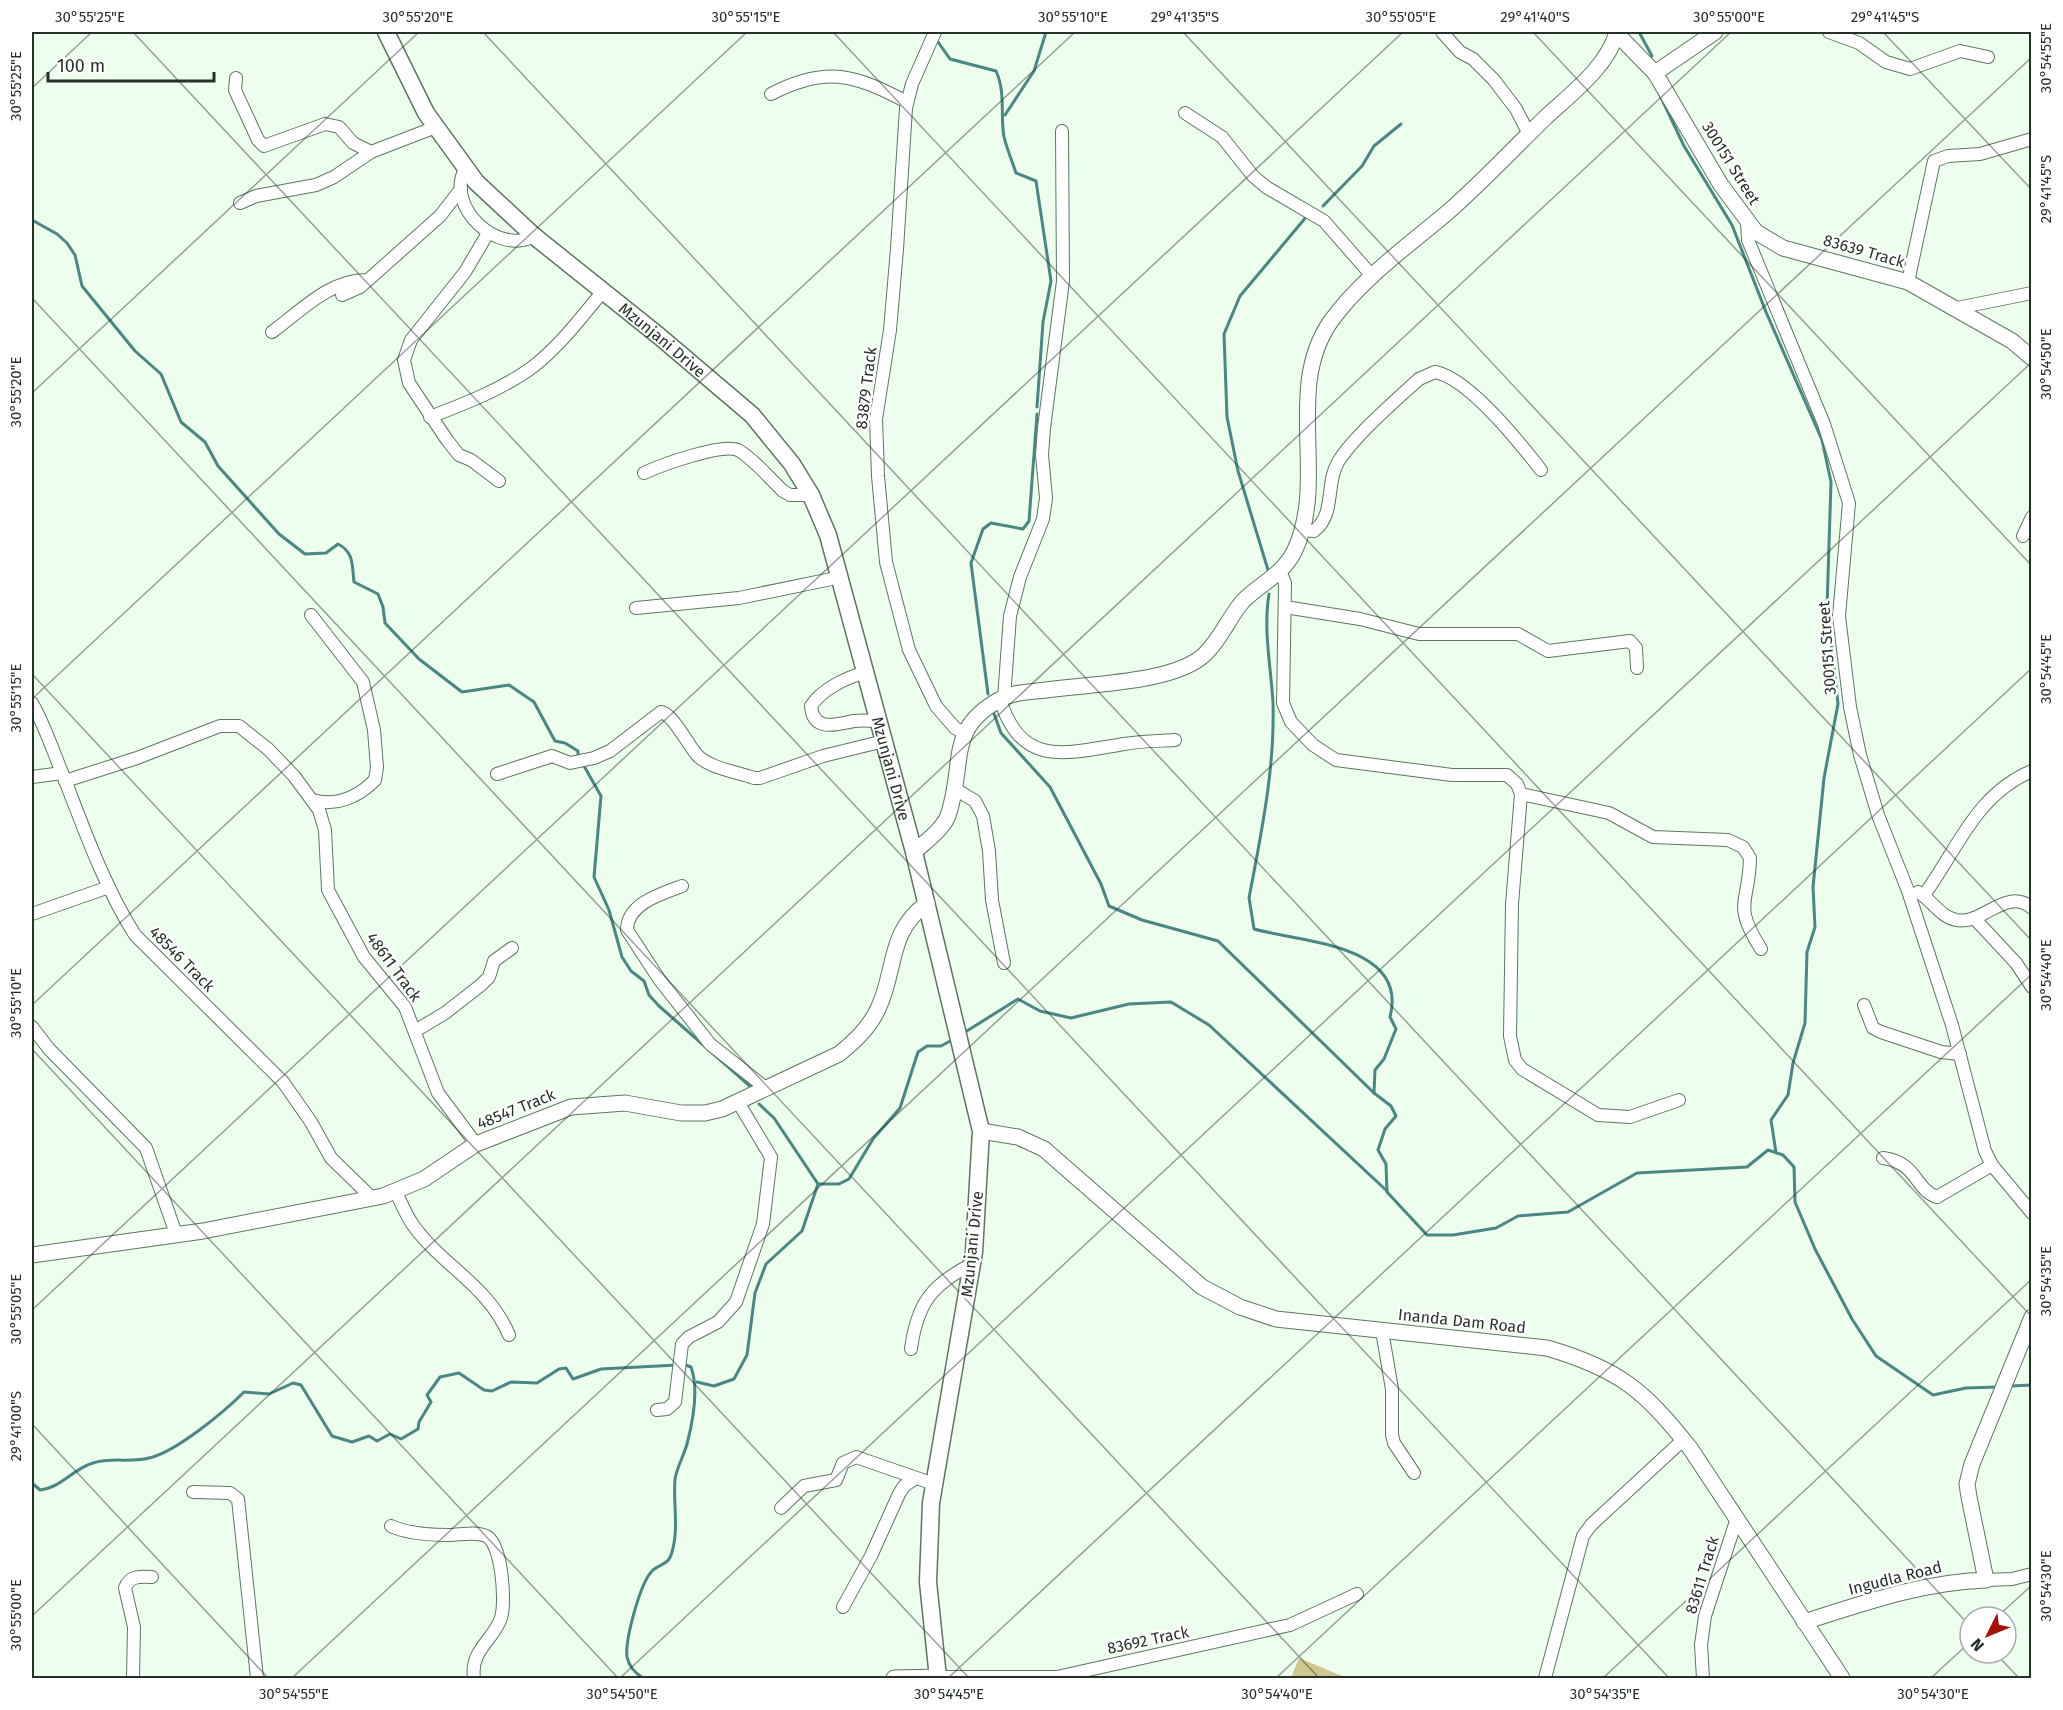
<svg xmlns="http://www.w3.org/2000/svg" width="2063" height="1710" font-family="'Fira Sans',sans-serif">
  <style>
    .green { fill: #d0c690 }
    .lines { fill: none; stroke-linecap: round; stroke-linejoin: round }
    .stream { stroke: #498783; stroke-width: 3 }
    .minor-casing { stroke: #5e7660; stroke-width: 14 }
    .tertiary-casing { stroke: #5e7660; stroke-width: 17 }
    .secondary-casing { stroke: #5e7660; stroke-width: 19 }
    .minor { stroke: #fff; stroke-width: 12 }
    .tertiary { stroke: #fff; stroke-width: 15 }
    .secondary { stroke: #fff; stroke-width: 16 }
    .ticks { fill: none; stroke: #263127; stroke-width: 1.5; stroke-opacity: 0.45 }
    .labels { text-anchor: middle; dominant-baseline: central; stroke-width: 5; stroke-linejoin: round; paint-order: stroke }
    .street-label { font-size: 16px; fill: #263127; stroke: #fff }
    .neatline { fill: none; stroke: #263127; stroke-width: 2 }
    .ticks-label { font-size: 15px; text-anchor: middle; fill: #263127 }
  </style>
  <rect width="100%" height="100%" fill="#edfeee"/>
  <polygon class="green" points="1299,1658 1347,1678 1291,1678"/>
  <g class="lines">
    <g class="stream">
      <polyline points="1639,32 1652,56"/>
      <path d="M 938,42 L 950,59 L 996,71 C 1006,93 1000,115 1004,137 C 1007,149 1012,161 1016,173 L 1036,181 L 1051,281 L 1043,322 L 1037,407"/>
      <polyline points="1658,91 1684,146 1732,225 1766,312 1822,440 1831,482 1827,608 1838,704 1824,778 1813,887 1815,927 1807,952 1805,1023 1793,1063 1788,1095 1771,1120 1776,1153"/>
      <polyline points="1005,115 1034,71 1046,32"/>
      <polyline points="1323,206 1362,166 1374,146 1401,124"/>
      <path d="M 32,220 L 57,234 L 67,243 L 75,255 L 82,286 L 135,351 L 161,374 L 181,422 L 205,442 L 218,466 L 279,534 L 305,554 L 326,553 L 338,544 C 354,552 352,565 354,582 L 378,594 L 383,607 L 385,623 L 419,659 L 462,692 L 509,685 L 534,702 L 555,741 L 565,743 L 578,751 L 578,757"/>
      <polyline points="1268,570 1238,471 1227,417 1224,334 1240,296 1307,216"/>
      <path d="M 1269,594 C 1263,630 1271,667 1273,703 C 1275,769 1261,834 1249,898 L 1254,929 C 1300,942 1409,944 1390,1017 L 1396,1029 L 1384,1059 L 1375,1070 L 1374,1093 L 1391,1106 L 1396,1116 L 1385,1129 L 1378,1150 L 1386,1164 L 1387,1192 L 1427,1235 L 1453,1235 L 1496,1228 L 1518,1216 L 1568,1212 L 1637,1173 L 1747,1167 L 1768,1150 L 1783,1155 L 1794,1167 L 1795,1202 L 1815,1249 L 1852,1319 L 1876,1356 L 1933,1395 L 1966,1388 L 1997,1387"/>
      <polyline points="988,694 971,563 983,529 991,523 1023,529 1029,521 1037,414"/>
      <polyline points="993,711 1001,733 1050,787 1101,884 1109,906 1142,920 1218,941 1374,1093"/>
      <polyline points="584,766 601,796 594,877 609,910 622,957 631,971 644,981 649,995 659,1006 751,1087"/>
      <polyline points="962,1034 1018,999 1040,1011 1071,1018 1129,1004 1171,1002 1209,1025 1387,1191"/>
      <polyline points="759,1104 774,1118 818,1184"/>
      <polyline points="697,1382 714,1386 734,1379 747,1355 755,1293 766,1264 802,1231 818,1184 839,1184 849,1179 873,1139 900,1108 918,1052 927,1046 941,1046 954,1039"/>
      <polyline points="2010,1386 2032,1385"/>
      <path d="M 32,1483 L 40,1490 C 61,1488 74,1468 93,1463 C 111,1457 131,1463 149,1458 C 176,1452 224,1412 244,1392 L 269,1394 L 293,1383 L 301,1385 L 332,1436 L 352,1442 L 369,1436 L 377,1441 L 390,1434 L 401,1439 L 418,1429 L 419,1422 L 431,1402 L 427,1395 L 440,1377 L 459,1373 L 484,1390 L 492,1391 L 511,1382 L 537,1383 L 559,1369 L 566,1368 L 573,1379 L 601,1369 L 677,1365"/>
      <path d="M 643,1678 C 635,1673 629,1667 627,1657 C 625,1640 640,1582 653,1570 C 661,1563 669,1565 672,1552 C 679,1528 673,1503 675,1479 C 677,1467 684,1455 687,1444 C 693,1421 699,1389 691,1367 L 683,1364"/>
    </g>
    <g class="minor-casing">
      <g id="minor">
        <polyline points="935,32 912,84 906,108 897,249 890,330 876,419 878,476 886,562 909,650 936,706 955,728 964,733"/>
        <polyline points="1442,32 1460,52 1473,59 1494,80 1516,109 1529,134"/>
        <polyline points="1829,32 1859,43 1886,62 1910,69 1960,51 1988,57"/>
        <polyline points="236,78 235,90 258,140 264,146 325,124 339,127 353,143 371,152"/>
        <path d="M 771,94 C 827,65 855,75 907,102"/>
        <polyline points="1185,113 1222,137 1253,176 1266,187 1324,221 1373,277"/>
        <path d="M 465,169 C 445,207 498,256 534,236"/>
        <polyline points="240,203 256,196 316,185 334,177 371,152 436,127"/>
        <polyline points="1747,222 1748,240 1824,424 1849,503 1839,616 1850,707 1860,755 1878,815 1908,891 1952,1025 1985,1151 1992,1165 2032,1213"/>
        <polyline points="488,233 465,272 411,340 404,360 409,383 447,440 459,455 471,460 499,481"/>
        <polyline points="1908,282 1934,161 1948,156 1980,154 2032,139"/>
        <polyline points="342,295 360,287 368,280"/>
        <polyline points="1952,309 2032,293"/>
        <path d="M 272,332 C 301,311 330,279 368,280 L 440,216 L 461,189"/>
        <path d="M 430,417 C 464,404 500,390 530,369 C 558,348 581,318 603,291"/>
        <path d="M 644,473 C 661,465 722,443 738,450 C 754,459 769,478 783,491 L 790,495 L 811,495"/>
        <path d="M 1301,530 L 1314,531 C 1336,514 1325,484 1338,462 C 1354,436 1396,400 1419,379 L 1435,372 C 1468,378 1520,443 1541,470"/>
        <polyline points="2023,536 2032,517"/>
        <polyline points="1280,571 1285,583 1283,703 1291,722 1313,745 1336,760 1452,775 1507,775 1517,784 1521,794 1512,904 1510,1036 1515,1060 1522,1069 1598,1115 1630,1117 1679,1100"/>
        <polyline points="1285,607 1360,619 1419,634 1518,634 1548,651 1630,641 1636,648 1637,668"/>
        <polyline points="636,608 739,598 841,577"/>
        <path d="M 311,615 L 363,682 L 374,730 L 377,767 L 375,780 C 358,797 336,807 312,800"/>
        <path d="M 867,672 C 847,677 822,689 811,706 C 813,733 837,724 854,721 C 862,720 871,721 879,721"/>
        <polyline points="1004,698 1010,616 1020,577 1043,519 1046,498 1042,455 1044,428 1063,281 1062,131"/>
        <path d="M 1000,699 C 1021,769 1067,753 1124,744 C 1140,741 1158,741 1175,740"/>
        <path d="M 32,703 C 45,726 53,751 63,775 C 84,829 104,886 135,935 L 283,1082 L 311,1122 L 331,1158 L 371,1197"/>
        <path d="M 497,774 L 552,756 L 570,763 L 594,758 L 610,751 L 661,712 C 673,714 688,745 697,755 C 709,768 737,772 754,778 L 760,778 L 823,756 L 884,741"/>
        <polyline points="32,777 62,773"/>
        <polyline points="65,781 137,758 220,726 239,726 268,749 294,776 319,810 325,830 328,890 364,957 405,1007 438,1093 476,1144"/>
        <polyline points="955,789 975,801 983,816 989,851 992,900 1004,963"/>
        <path d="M 1521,794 L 1609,813 L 1653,837 L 1728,840 L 1743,847 L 1750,858 C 1749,905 1732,903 1761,949"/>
        <path d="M 682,886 C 660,894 627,904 627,930 L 659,979 L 710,1044 L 767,1089"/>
        <path d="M 1918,892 C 1932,900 1939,916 1956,920 C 1982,926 2006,886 2032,908"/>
        <path d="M 1924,895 C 1957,850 1976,794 2032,771"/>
        <polyline points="32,914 109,887"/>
        <polyline points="1974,918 2016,963 2032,987"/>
        <polyline points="1864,1005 1873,1028 1881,1032 1941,1052 1960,1054"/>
        <polyline points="32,1027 49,1049 146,1148 176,1234"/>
        <polyline points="415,1031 445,1013 481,985 489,977 494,961 512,948"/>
        <path d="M 1883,1158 C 1917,1162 1915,1190 1937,1197 L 1992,1165"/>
        <path d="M 396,1192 C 401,1203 406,1215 413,1225 C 443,1267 488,1285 509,1335"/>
        <polyline points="1382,1331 1392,1389 1392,1435 1394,1443 1414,1473"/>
        <path d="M 911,1349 C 917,1304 931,1285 972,1264"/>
        <polyline points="657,1410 667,1409 675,1402 682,1344 689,1337 718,1322 736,1302 763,1224 771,1157 738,1102"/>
        <polyline points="193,1492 230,1493 238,1499 257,1678"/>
        <polyline points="781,1508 804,1486 836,1480 843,1463 856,1457 934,1484"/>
        <path d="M 391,1526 C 408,1534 431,1535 449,1535 C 460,1535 476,1531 486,1536 C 502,1543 506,1602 501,1618 C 493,1641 470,1650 474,1678"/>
        <polyline points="1986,1580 2012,1579 2032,1574"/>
        <polyline points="843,1607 871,1556 899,1494 904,1486 916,1478"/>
        <polyline points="938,1677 1057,1677 1290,1625 1357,1594"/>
        <path d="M 133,1678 L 134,1627 L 125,1588 C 129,1576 140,1576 152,1577"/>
        <polyline points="1545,1678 1583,1536 1591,1525 1683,1440"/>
        <polyline points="1703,1678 1701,1645 1705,1616 1737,1518"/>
      </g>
    </g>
    <g class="tertiary-casing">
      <g id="tertiary">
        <polyline points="1617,34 1655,73 1721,185 1756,232 1783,248 1908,282 2012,341 2032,358"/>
        <polyline points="1655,73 1715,32"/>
        <path d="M 914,852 C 924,843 937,834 944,823 C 949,817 950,809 952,801 C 963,755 951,727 999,700 C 1012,692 1031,692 1046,690 C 1088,684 1176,683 1205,654 C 1221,639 1229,617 1243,601 C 1260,584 1282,575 1294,552 C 1329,480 1283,389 1331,321 C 1362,278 1408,246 1448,212 C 1482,182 1513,149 1546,117 C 1571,94 1608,66 1617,32"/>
        <path d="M 981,1131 L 1018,1137 L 1044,1149 L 1202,1287 L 1240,1307 L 1276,1319 L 1547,1348 C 1619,1369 1644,1390 1690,1448 L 1842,1678"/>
        <path d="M 32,1255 L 203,1231 L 383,1196 L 424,1179 L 476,1144 L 571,1107 L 625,1103 L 681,1113 L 705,1113 L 722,1109 L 839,1054 C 855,1041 869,1028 878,1009 C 897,968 887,933 927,903"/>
        <path d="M 1804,1622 C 1864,1603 1923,1582 1986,1580 L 1969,1497 L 1967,1484 L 1972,1464 L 2032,1317"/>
        <polyline points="894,1678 938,1677"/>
      </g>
    </g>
    <g class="secondary-casing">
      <g id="secondary">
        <path id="s1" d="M 386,32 L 426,113 L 476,182 L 534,236 L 659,336 L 752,415 L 792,464 L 811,495 L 828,535 L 914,852 L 981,1131 L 974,1252 L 931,1503 L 928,1582 L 938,1678"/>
      </g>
    </g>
    <use href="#minor" class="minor"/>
    <use href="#tertiary" class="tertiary"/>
    <use href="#secondary" class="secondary"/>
  </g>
  <path class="ticks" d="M 133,32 L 1669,1678M 483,32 L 1970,1626M 833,32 L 2032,1317M 1183,32 L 2032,941M 1533,32 L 2032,566M 1883,32 L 2032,190M 32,88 L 92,32M 32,298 L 1319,1678M 32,393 L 419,32M 32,674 L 969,1678M 32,699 L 747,32M 32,1005 L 1075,32M 32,1049 L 618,1678M 32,1310 L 1403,32M 32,1424 L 268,1678M 32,1616 L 1731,32M 1997,1617 L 2032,1585M 1995,1653 L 2019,1678M 292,1678 L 2032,57M 620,1678 L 2032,362M 948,1678 L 2032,668M 1276,1678 L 2032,974M 1603,1678 L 2032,1279M 1931,1678 L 1970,1642"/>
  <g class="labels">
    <g class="street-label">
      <text transform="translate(1731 163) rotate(58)">300151 Street</text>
      <text transform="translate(1864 251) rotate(16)">83639 Track</text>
      <text stroke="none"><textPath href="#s1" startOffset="420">Mzunjani Drive</textPath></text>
      <text transform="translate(866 388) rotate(-83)">83879 Track</text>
      <text transform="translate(1827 648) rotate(-94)">300151 Street</text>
      <text stroke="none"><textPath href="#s1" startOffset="922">Mzunjani Drive</textPath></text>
      <text transform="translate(182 959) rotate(45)">48546 Track</text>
      <text transform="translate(394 967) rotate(54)">48611 Track</text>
      <text transform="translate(516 1109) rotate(-22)">48547 Track</text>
      <text transform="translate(972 1244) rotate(-84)">Mzunjani Drive</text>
      <text transform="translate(1462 1321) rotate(6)">Inanda Dam Road</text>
      <text transform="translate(1702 1575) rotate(-73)">83611 Track</text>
      <text transform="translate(1895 1578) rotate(-14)">Ingudla Road</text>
      <text transform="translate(1148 1640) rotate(-12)">83692 Track</text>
    </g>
  </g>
  <rect width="2063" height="1710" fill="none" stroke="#ffffff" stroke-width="66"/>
  <g transform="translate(1988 1635) rotate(227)"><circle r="28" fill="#ffffff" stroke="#a8ada9" stroke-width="1.5"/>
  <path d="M0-4.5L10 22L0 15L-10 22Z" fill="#a51007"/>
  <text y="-9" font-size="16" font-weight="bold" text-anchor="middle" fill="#263127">N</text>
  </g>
  <path d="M48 72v9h166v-9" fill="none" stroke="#263127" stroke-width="3"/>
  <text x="57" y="72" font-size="18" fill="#263127" stroke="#ffffff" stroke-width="4.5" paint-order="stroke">100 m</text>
  <rect x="33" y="33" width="1997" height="1644" class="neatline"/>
  <g class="ticks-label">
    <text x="90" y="22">30°55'25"E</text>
    <text x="418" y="22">30°55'20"E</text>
    <text x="746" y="22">30°55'15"E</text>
    <text x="1073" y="22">30°55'10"E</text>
    <text x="1185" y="22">29°41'35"S</text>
    <text x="1401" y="22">30°55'05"E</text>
    <text x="1535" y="22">29°41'40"S</text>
    <text x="1729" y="22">30°55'00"E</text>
    <text x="1885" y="22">29°41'45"S</text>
    <text transform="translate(2046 58) rotate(-90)" y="5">30°54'55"E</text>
    <text transform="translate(16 86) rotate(-90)" y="5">30°55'25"E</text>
    <text transform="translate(2046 189) rotate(-90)" y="5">29°41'45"S</text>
    <text transform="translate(2046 364) rotate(-90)" y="5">30°54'50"E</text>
    <text transform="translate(16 392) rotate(-90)" y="5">30°55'20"E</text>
    <text transform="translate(2046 669) rotate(-90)" y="5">30°54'45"E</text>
    <text transform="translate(16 698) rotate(-90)" y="5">30°55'15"E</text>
    <text transform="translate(2046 975) rotate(-90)" y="5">30°54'40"E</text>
    <text transform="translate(16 1003) rotate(-90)" y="5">30°55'10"E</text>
    <text transform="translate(2046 1281) rotate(-90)" y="5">30°54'35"E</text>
    <text transform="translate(16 1309) rotate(-90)" y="5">30°55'05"E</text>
    <text transform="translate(16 1426) rotate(-90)" y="5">29°41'00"S</text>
    <text transform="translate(2046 1586) rotate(-90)" y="5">30°54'30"E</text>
    <text transform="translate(16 1615) rotate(-90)" y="5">30°55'00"E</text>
    <text x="294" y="1699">30°54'55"E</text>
    <text x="622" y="1699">30°54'50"E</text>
    <text x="949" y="1699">30°54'45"E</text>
    <text x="1277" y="1699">30°54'40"E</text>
    <text x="1605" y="1699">30°54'35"E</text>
    <text x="1933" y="1699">30°54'30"E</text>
  </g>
</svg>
